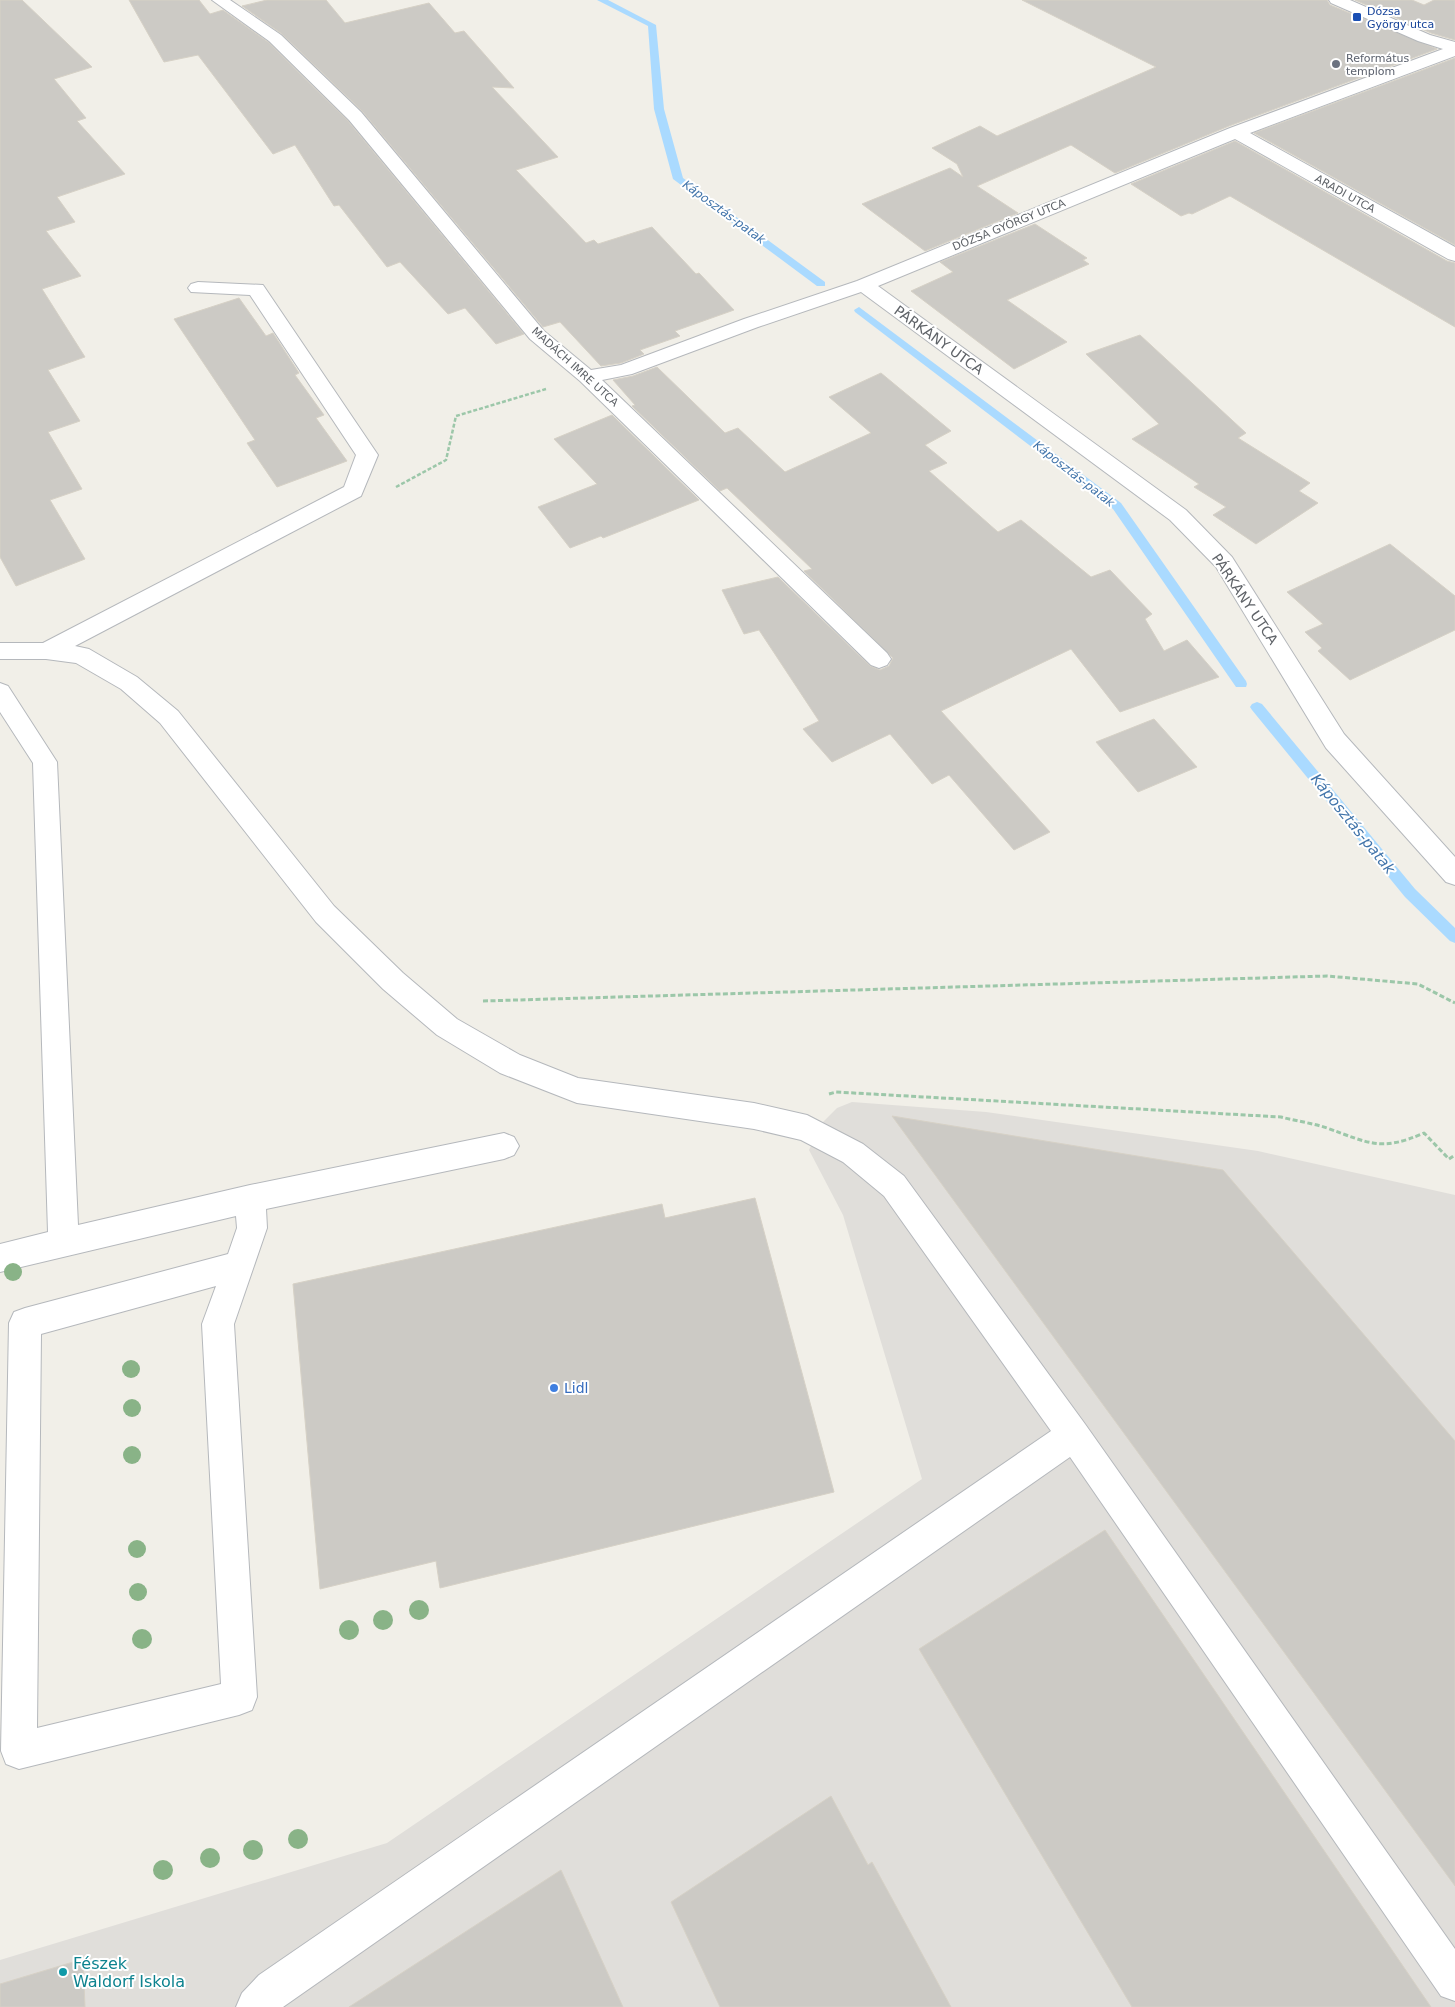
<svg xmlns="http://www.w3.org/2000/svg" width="1455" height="2007" font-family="'DejaVu Sans',sans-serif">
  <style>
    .industrial { fill: #e0deda }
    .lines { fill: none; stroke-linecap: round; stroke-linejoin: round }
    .stream { fill: #aadaff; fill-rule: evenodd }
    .building { fill: #cccac5; stroke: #d6d1c6 }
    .minor-casing { stroke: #b5b8bc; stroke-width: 2 }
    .path-far1 { stroke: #9cc7a9; stroke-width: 2.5; stroke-dasharray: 4 2; stroke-linecap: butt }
    .path { stroke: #9cc7a9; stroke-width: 3; stroke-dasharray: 5 2.5; stroke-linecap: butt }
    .minor { fill: #fff; fill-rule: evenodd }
    .tree { fill: #89b387 }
    .transit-dot { fill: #1a4fb4; stroke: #fff; stroke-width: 2 }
    .worship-dot { fill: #6b7280; stroke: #fff; stroke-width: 2 }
    .shop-dot { fill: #3f7fe0; stroke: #fff; stroke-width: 2 }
    .culture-dot { fill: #0f9aa8; stroke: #fff; stroke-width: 2 }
    .labels { text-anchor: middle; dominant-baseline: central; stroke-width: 4; stroke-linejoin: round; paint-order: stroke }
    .far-transit-label { font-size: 11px; fill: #164399; stroke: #fff; text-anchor: start }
    .far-worship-label { font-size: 11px; fill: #5b616d; stroke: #fff; text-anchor: start }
    .far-street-label { font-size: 11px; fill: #5f6368; stroke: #fff }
    .far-water-label { font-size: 12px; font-style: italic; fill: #4174aa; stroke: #fff }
    .street-label { font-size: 14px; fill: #5f6368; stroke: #fff }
    .shop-label { font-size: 14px; fill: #366cbe; stroke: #fff; text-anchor: start }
    .water-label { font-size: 15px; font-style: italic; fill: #4174aa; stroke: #fff }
    .near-culture-label { font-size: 16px; fill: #0d838f; stroke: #fff; text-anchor: start }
  </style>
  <rect width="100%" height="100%" fill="#f1efe8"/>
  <polygon class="industrial" points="852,1102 986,1112 1258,1151 1455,1195 1455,2007 0,2007 0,1960 387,1843 922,1479 843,1215 809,1150 822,1123 837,1108"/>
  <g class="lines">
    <g class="stream">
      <polygon points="597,0 608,0 656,25 664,109 683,178 825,282 825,286 817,286 673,179 654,109 648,26"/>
      <polygon points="859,307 1121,503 1246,681 1247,684 1246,687 1236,687 1113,509 855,312 854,310"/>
      <polygon points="1257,702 1262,704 1415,889 1455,928 1455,943 1450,941 1405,897 1252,710 1250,707 1252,704"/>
    </g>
  </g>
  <g class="building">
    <polygon points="0,0 22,0 92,67 54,79 86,118 77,121 125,174 57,197 75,222 46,231 81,276 42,289 85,357 48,370 80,421 48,432 82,489 50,500 85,559 16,586 0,557"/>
    <polygon points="129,0 199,0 210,14 223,10 268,42 348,121 524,334 496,344 465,308 448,314 400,262 387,267 339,205 334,206 295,145 273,154 198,55 164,62"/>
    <polygon points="267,0 326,0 345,23 429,3 455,33 464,31 514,88 492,87 558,157 516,170 586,243 594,240 598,244 652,227 696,274 699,273 734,310 675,331 680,336 640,350 644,354 621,363 601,366 560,322 543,327 362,111 282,34 242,6"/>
    <polygon points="1022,0 1327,0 1330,5 1437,49 1229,126 1115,173 1071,145 977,186 1018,213 925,251 862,204 950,168 963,177 957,164 932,148 980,126 997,136 1156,67"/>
    <polygon points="1355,0 1412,0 1424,5 1434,0 1455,0 1455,40 1431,33"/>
    <polygon points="1455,58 1455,245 1254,133"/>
    <polygon points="1235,141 1447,261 1455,263 1455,327 1230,196 1192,214 1189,213 1181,216 1131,184"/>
    <polygon points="1035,224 1087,258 1083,260 1089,264 1007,300 1067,342 1014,369 911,291 953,272 940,262"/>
    <polygon points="239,298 266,336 273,333 299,373 295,375 324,415 316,418 347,461 277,487 247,443 255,440 174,319"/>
    <polygon points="1140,335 1246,433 1238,438 1310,483 1299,491 1318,503 1256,544 1213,515 1226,507 1194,487 1199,484 1132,439 1159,424 1086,354"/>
    <polygon points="657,367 725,433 738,428 785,472 871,433 829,397 881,373 951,431 925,445 947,463 929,471 998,532 1021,520 1091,577 1110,570 1152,614 1145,619 1164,651 1187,640 1219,677 1120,712 1071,649 941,711 1050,832 1014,850 949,775 932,784 890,734 832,762 803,729 819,721 759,630 744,634 722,590 778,577 870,666 880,670 889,666 893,658 804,571 812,569 727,488 720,491 632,406 635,405 613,380 633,376"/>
    <polygon points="612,415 699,500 603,538 601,536 570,548 538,507 597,484 554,439"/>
    <polygon points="1390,544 1455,596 1455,630 1350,680 1318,651 1322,648 1305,632 1323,624 1287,592"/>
    <polygon points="1154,719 1197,767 1138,792 1096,742"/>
    <polygon points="892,1116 1223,1170 1455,1441 1455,1886"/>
    <polygon points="755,1198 834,1492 440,1588 436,1561 320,1589 293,1284 662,1204 665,1218"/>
    <polygon points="1105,1530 1431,2007 1132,2007 919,1649"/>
    <polygon points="831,1796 868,1865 872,1862 951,2007 720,2007 671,1902"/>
    <polygon points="561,1870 623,2007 349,2007"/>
    <polygon points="83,1959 85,2007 0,2007 0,1984"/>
  </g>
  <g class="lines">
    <g class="minor-casing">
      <g id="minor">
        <polygon points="212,0 230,0 281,35 361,112 544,331 591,370 621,365 744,319 857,281 1230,128 1443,49 1418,41 1331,3 1329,0 1350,0 1430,35 1455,42 1455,56 1250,133 1455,247 1455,261 1448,259 1235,139 878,286 1186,510 1232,557 1344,734 1455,857 1455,885 1446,882 1326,748 1216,567 1170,520 861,292 758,327 632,374 602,380 887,653 891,659 887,665 879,668 871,665 580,381 530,339 349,120 269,41"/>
        <polygon points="198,282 263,285 378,455 361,496 75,646 89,649 137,677 178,711 334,906 403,973 457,1019 520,1055 578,1078 754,1103 807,1115 863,1144 904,1176 1085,1424 1455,1949 1455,2001 1441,1996 1070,1457 283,2007 236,2007 242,1993 259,1975 1051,1431 884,1196 843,1162 801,1140 754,1129 577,1103 500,1073 437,1035 383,989 316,922 160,723 121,689 76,663 46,659 0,659 0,643 43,643 344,487 356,455 250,295 191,292 188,288 191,284"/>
        <path d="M 0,683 L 8,686 L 57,762 L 78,1225 L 250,1185 L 504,1133 L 514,1137 L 519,1146 L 514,1155 L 504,1159 L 266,1209 L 267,1228 L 234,1324 L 257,1697 L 252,1710 L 239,1715 L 19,1769 L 6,1764 L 1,1751 L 9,1323 L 14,1312 L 25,1308 L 228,1254 L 237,1228 L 236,1216 L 0,1272 L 0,1244 L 48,1232 L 33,763 L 0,712 ZM 216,1286 L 202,1324 L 221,1684 L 37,1728 L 41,1334 Z"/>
      </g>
    </g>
    <polyline class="path-far1" points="396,487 446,460 456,416 546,389"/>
    <g class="path">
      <polyline points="483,1001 1327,976 1418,984 1455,1003"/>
      <path d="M 829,1094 L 836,1092 L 1281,1117 C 1296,1121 1312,1123 1327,1128 C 1369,1143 1381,1152 1424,1133 L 1449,1159 L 1455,1155"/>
    </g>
    <use href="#minor" class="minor"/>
  </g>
  <g class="tree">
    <circle cx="13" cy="1272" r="9"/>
    <circle cx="131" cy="1369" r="9"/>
    <circle cx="132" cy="1408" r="9"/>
    <circle cx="132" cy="1455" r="9"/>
    <circle cx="137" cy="1549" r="9"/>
    <circle cx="138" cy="1592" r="9"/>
    <circle cx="419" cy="1610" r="10"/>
    <circle cx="383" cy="1620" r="10"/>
    <circle cx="349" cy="1630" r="10"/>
    <circle cx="142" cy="1639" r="10"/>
    <circle cx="298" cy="1839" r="10"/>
    <circle cx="253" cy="1850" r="10"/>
    <circle cx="210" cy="1858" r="10"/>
    <circle cx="163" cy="1870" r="10"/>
  </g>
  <rect class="transit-dot" x="1352" y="12" width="10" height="10" rx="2.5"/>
  <circle class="worship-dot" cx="1336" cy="64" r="5"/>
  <circle class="shop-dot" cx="554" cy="1388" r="5"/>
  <circle class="culture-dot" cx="63" cy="1972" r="5"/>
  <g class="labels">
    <g class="far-transit-label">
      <text x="1367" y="11">Dózsa<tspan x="1367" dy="13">György utca</tspan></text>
    </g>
    <g class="far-worship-label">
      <text x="1346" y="58">Református<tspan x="1346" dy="13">templom</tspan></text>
    </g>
    <g class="far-street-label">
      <text transform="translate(1345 194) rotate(29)">ARADI UTCA</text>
      <text transform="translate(1009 225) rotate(-22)">DÓZSA GYÖRGY UTCA</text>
      <text transform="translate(575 367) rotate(42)">MADÁCH IMRE UTCA</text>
    </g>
    <g class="far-water-label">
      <text transform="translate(724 212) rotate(36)">Káposztás-patak</text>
      <text transform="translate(1074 474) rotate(38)">Káposztás-patak</text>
    </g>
    <g class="street-label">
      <text transform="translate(939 340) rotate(36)">PÁRKÁNY UTCA</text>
      <text transform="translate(1245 599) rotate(56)">PÁRKÁNY UTCA</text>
    </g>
    <g class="shop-label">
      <text x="564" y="1388">Lidl</text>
    </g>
    <g class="water-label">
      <text transform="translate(1353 824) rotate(51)">Káposztás-patak</text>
    </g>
    <g class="near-culture-label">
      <text x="73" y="1963">Fészek<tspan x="73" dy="18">Waldorf Iskola</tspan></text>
    </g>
  </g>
</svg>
